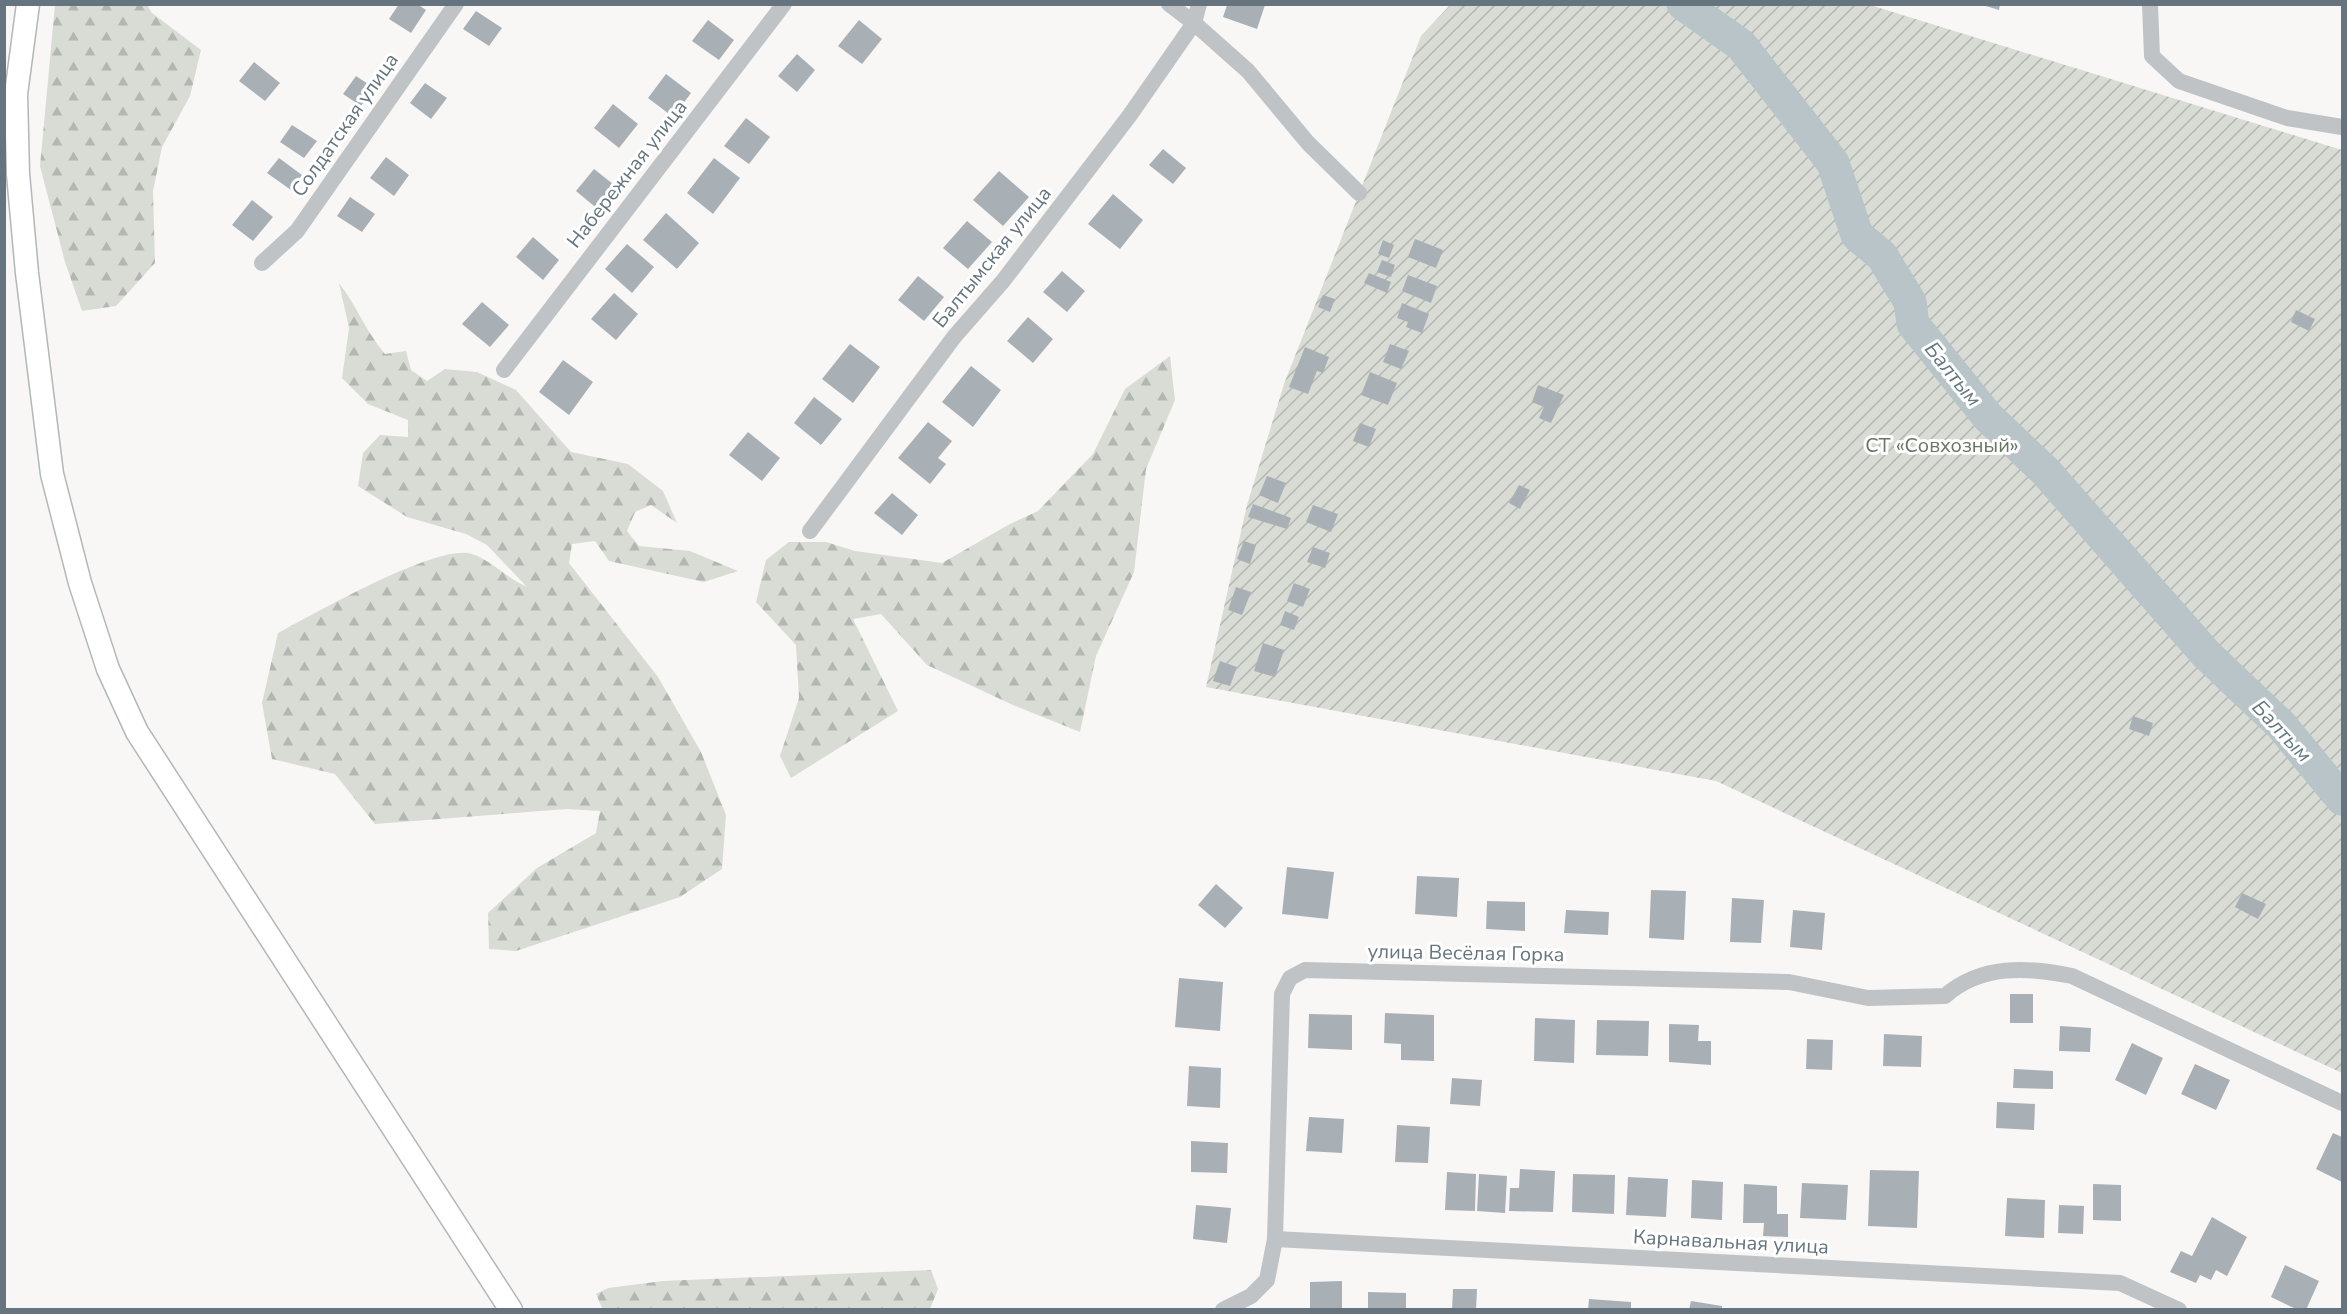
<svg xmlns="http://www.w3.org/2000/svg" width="2347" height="1314" font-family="'Nunito Sans',sans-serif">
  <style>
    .forest { fill: url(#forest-firs) }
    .garden { fill: url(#garden-furrows) }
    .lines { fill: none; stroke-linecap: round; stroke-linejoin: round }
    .river { stroke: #b9c4c8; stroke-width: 33 }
    .building { fill: #a9b0b5 }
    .secondary-casing { stroke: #b1b7bb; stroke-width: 25 }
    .street { stroke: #bfc3c6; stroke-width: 16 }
    .secondary { stroke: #fff; stroke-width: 22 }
    .labels { text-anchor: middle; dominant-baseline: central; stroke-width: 6; stroke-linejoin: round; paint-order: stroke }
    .street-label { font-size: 20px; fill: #65747e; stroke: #fff }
    .park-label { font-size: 20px; fill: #677763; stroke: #fff }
    .water-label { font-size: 21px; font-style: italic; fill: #647a7f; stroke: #fff }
  </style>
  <defs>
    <pattern id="forest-firs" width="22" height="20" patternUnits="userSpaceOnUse" patternTransform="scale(1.5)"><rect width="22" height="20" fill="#d8dcd4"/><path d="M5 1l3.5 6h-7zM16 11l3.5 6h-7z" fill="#b3b7b1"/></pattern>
    <pattern id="garden-furrows" width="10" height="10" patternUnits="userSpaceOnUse" patternTransform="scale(1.5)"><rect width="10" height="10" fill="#d8dcd4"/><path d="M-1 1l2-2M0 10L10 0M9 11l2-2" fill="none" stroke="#b3b7b1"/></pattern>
  </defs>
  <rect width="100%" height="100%" fill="#f8f7f5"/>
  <g class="forest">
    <polygon points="55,5 147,5 152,13 201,50 190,96 162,147 153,191 155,263 116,306 82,311 65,262 40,166"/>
    <path d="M 339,283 C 357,306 366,332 385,354 L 406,351 L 411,370 L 427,381 L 445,369 L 477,372 L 516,390 L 571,452 L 628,464 L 663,491 L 677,523 L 651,505 L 635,512 L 627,531 L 639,546 L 690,551 L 738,571 L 704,582 L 609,561 L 595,541 L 572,544 L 569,563 L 658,677 L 701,752 L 726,815 L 722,869 L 680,897 L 516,951 L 489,949 L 488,913 L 537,868 L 596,833 L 600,811 L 567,809 L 375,824 L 335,774 L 272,759 L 262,703 L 278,633 C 312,615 439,542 472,554 C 491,560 508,579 527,587 L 487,545 L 466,534 L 407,517 L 358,486 L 363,453 L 380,435 L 408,437 L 408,420 L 368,404 L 342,378 L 349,328 Z"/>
    <polygon points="1170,356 1175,400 1146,469 1134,572 1096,656 1080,732 1013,705 927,665 881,614 853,619 898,711 791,778 780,756 799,698 796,645 756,602 766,560 789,542 826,542 855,551 942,563 1008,525 1038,511 1093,454 1125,389"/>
    <polygon points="931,1270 938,1289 930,1309 603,1310 596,1294 608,1288 663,1281"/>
  </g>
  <polygon class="garden" points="1450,5 1870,5 2342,150 2342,1073 1716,781 1206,687 1247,505 1284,384 1421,36"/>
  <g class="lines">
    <polyline class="river" points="1683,4 1741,45 1833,163 1857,235 1882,256 1910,302 1913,324 1988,417 2046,472 2207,655 2281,725 2342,799"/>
  </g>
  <g class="building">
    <polygon points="399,4 417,4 426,10 411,33 389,19"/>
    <polygon points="1979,4 2000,4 1999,10"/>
    <polygon points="1227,5 1265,5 1257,29 1223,17"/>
    <polygon points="476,11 502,28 489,46 463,29"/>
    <polygon points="708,20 734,40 719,60 692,41"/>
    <polygon points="859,20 882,39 862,64 838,46"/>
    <polygon points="797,54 815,70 797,92 778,76"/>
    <polygon points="254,62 280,83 265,101 239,81"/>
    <polygon points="666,74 691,93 673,117 648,98"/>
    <polygon points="356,76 374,88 361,106 343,94"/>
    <polygon points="425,83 447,98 431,119 410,103"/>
    <polygon points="613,104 638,124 619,148 594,128"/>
    <polygon points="746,118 770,137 749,164 724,146"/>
    <polygon points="292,125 317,141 304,158 280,142"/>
    <polygon points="1163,149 1186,168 1173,184 1149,165"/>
    <polygon points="386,157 409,175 394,196 370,178"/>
    <polygon points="279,158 302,175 291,190 267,173"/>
    <polygon points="714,158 740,178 713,214 687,193"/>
    <polygon points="594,169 618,188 600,211 576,191"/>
    <polygon points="999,171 1029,197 1003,226 973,200"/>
    <polygon points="1113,194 1143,220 1120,249 1088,224"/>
    <polygon points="350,197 375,214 362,232 337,216"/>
    <polygon points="252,200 273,217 253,241 232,225"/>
    <polygon points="666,213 699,243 677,269 643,240"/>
    <polygon points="967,221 992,242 968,269 943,248"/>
    <polygon points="533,237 559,260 543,280 516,257"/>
    <polygon points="1415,239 1443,250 1436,268 1408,257"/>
    <polygon points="1383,240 1394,245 1389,258 1378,254"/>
    <polygon points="627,244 654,267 632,293 605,269"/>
    <polygon points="1382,260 1395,265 1391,277 1377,272"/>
    <polygon points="1062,271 1085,291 1067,312 1043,292"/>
    <polygon points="1369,273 1391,282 1387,293 1364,283"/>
    <polygon points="1408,275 1437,286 1431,303 1402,291"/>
    <polygon points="918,276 944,297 924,321 898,300"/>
    <polygon points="614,293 638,314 616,340 591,319"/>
    <polygon points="1323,295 1335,299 1330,312 1318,307"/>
    <polygon points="482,302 509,325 490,347 462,324"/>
    <polygon points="1402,303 1429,314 1422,333 1406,327 1408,322 1397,318"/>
    <polygon points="2296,310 2315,319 2309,331 2291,322"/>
    <polygon points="1028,317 1053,339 1033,363 1007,341"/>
    <polygon points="850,344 880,367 853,403 822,379"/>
    <polygon points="1390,344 1409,351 1401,369 1383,362"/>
    <polygon points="1305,347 1329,357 1323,373 1317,371 1308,394 1289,387"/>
    <polygon points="563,360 593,382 569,415 539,392"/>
    <polygon points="971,366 1001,390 973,427 942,402"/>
    <polygon points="1370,372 1397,383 1388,405 1361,395"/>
    <polygon points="1538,385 1564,395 1551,423 1539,418 1544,407 1532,402"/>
    <polygon points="814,397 842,419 821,445 794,423"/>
    <polygon points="928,422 952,441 938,458 946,464 930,484 898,458"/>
    <polygon points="1360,423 1376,429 1369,447 1353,441"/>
    <polygon points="748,432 780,458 762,481 729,455"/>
    <polygon points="1267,476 1286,483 1278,503 1259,495"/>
    <polygon points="1519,485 1530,490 1520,509 1509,503"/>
    <polygon points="892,493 918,515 902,535 874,513"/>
    <polygon points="1253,504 1291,518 1287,529 1248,517"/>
    <polygon points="1313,505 1338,514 1331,532 1306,522"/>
    <polygon points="1244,541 1256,545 1250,564 1237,559"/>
    <polygon points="1313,547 1330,553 1325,568 1307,562"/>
    <polygon points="1294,583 1310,589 1303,607 1287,601"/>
    <polygon points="1236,587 1251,592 1242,615 1228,610"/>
    <polygon points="1285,611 1299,617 1294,630 1280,625"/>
    <polygon points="1263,643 1284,650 1275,677 1254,671"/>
    <polygon points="1220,661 1237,667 1230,686 1213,681"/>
    <polygon points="2133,716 2153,723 2149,736 2129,729"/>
    <polygon points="1287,867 1334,872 1328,919 1282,914"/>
    <polygon points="1417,876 1459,878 1457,917 1415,914"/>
    <polygon points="1216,884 1243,908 1225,928 1198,905"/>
    <polygon points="1651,890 1686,891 1684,940 1649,938"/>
    <polygon points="2242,893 2266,904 2258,919 2235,907"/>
    <polygon points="1732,898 1764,900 1761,943 1730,942"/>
    <polygon points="1487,901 1525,902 1525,931 1486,929"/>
    <polygon points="1566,910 1609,912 1608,935 1564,933"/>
    <polygon points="1793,910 1825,913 1822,950 1790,947"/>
    <polygon points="1179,978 1223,982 1220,1031 1175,1027"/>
    <rect x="2010" y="994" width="23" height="29"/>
    <polygon points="1385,1013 1434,1015 1434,1061 1401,1060 1401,1044 1384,1043"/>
    <polygon points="1309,1014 1352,1015 1352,1050 1308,1048"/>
    <polygon points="1535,1018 1575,1020 1574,1063 1534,1061"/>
    <polygon points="1597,1020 1649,1021 1648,1056 1596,1055"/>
    <polygon points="1669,1024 1699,1025 1698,1041 1711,1041 1711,1065 1669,1062"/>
    <polygon points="2060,1026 2091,1028 2090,1052 2059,1051"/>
    <polygon points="1884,1034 1922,1036 1921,1067 1883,1066"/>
    <polygon points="1807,1039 1833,1040 1832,1070 1806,1069"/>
    <polygon points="2132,1043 2163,1058 2146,1095 2115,1080"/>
    <polygon points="2195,1064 2230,1080 2216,1110 2181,1094"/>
    <polygon points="1189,1066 1221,1068 1220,1108 1187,1106"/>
    <polygon points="2014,1069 2053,1071 2053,1089 2013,1088"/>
    <polygon points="1452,1078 1482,1080 1480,1106 1450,1104"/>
    <polygon points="1997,1102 2035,1104 2034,1130 1996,1128"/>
    <polygon points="1309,1117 1344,1119 1342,1153 1306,1151"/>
    <polygon points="1397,1125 1430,1127 1428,1163 1395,1162"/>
    <polygon points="2333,1133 2342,1137 2342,1182 2316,1169"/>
    <polygon points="1191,1141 1228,1143 1227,1173 1191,1172"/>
    <polygon points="1520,1169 1555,1171 1553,1212 1509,1211 1510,1188 1519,1188"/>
    <polygon points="1870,1170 1919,1171 1917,1228 1868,1226"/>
    <polygon points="1447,1172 1476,1174 1475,1211 1445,1210"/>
    <polygon points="1479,1174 1507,1176 1505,1213 1477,1211"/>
    <polygon points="1573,1174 1615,1175 1614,1214 1572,1212"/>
    <polygon points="1628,1177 1668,1179 1666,1217 1626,1215"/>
    <polygon points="1692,1180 1723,1182 1722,1220 1691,1218"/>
    <polygon points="1802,1183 1848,1185 1846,1220 1800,1218"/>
    <polygon points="1744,1184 1777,1186 1777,1214 1788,1214 1788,1237 1763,1236 1764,1223 1743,1223"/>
    <polygon points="2093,1184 2121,1185 2121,1221 2093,1220"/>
    <polygon points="2007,1198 2045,1200 2044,1238 2005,1236"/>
    <polygon points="1196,1205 1231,1208 1227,1243 1193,1239"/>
    <polygon points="2059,1205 2084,1206 2083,1234 2058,1233"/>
    <polygon points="2212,1217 2247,1237 2227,1276 2216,1270 2211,1280 2200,1275 2196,1283 2170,1272 2181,1251 2192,1256"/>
    <polygon points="2285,1265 2319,1281 2306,1310 2298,1310 2271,1297"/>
    <polygon points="1342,1281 1342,1310 1310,1310 1310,1282"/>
    <polygon points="1453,1289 1477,1289 1476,1310 1452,1310"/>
    <polygon points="1368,1292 1406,1293 1406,1310 1368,1310"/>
    <polygon points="1589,1299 1631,1302 1631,1310 1588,1310"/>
    <polygon points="1691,1301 1722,1306 1722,1310 1689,1310"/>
  </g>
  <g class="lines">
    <g class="secondary-casing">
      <polyline id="secondary" points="28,4 16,94 18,174 27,273 52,474 80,583 108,669 137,732 511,1310"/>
    </g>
    <g class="street">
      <polyline points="1169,4 1194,23 1248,71 1308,143 1359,193"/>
      <polyline points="2150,4 2152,56 2179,81 2287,118 2342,127"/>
      <polyline points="262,263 297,231 456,4"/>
      <polyline points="504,370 784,4"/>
      <polyline points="810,531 954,337 1003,281 1130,115 1194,23 1199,4"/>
      <polyline points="1275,1239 2120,1283 2179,1310"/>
      <path d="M 1223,1310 L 1251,1296 L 1267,1280 L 1275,1239 L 1282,994 L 1290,978 L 1305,970 L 1789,982 L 1868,998 L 1945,996 C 1981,964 2028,967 2072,976 L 2342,1103"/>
    </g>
    <use href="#secondary" class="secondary"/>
  </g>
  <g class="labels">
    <g class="street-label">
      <text transform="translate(345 125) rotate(-55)">Солдатская улица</text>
      <text transform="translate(627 174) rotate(-52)">Набережная улица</text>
      <text transform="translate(992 257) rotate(-51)">Балтымская улица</text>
      <text transform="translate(1466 953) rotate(1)">улица Весёлая Горка</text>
      <text transform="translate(1731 1242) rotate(3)">Карнавальная улица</text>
    </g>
    <g class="park-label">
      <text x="1942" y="445">СТ «Совхозный»</text>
    </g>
    <g class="water-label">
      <text transform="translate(1953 374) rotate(51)">Балтым</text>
      <text transform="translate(2282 731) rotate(47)">Балтым</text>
    </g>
  </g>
  <rect width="2347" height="1314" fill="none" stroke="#65747e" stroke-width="12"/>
</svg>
